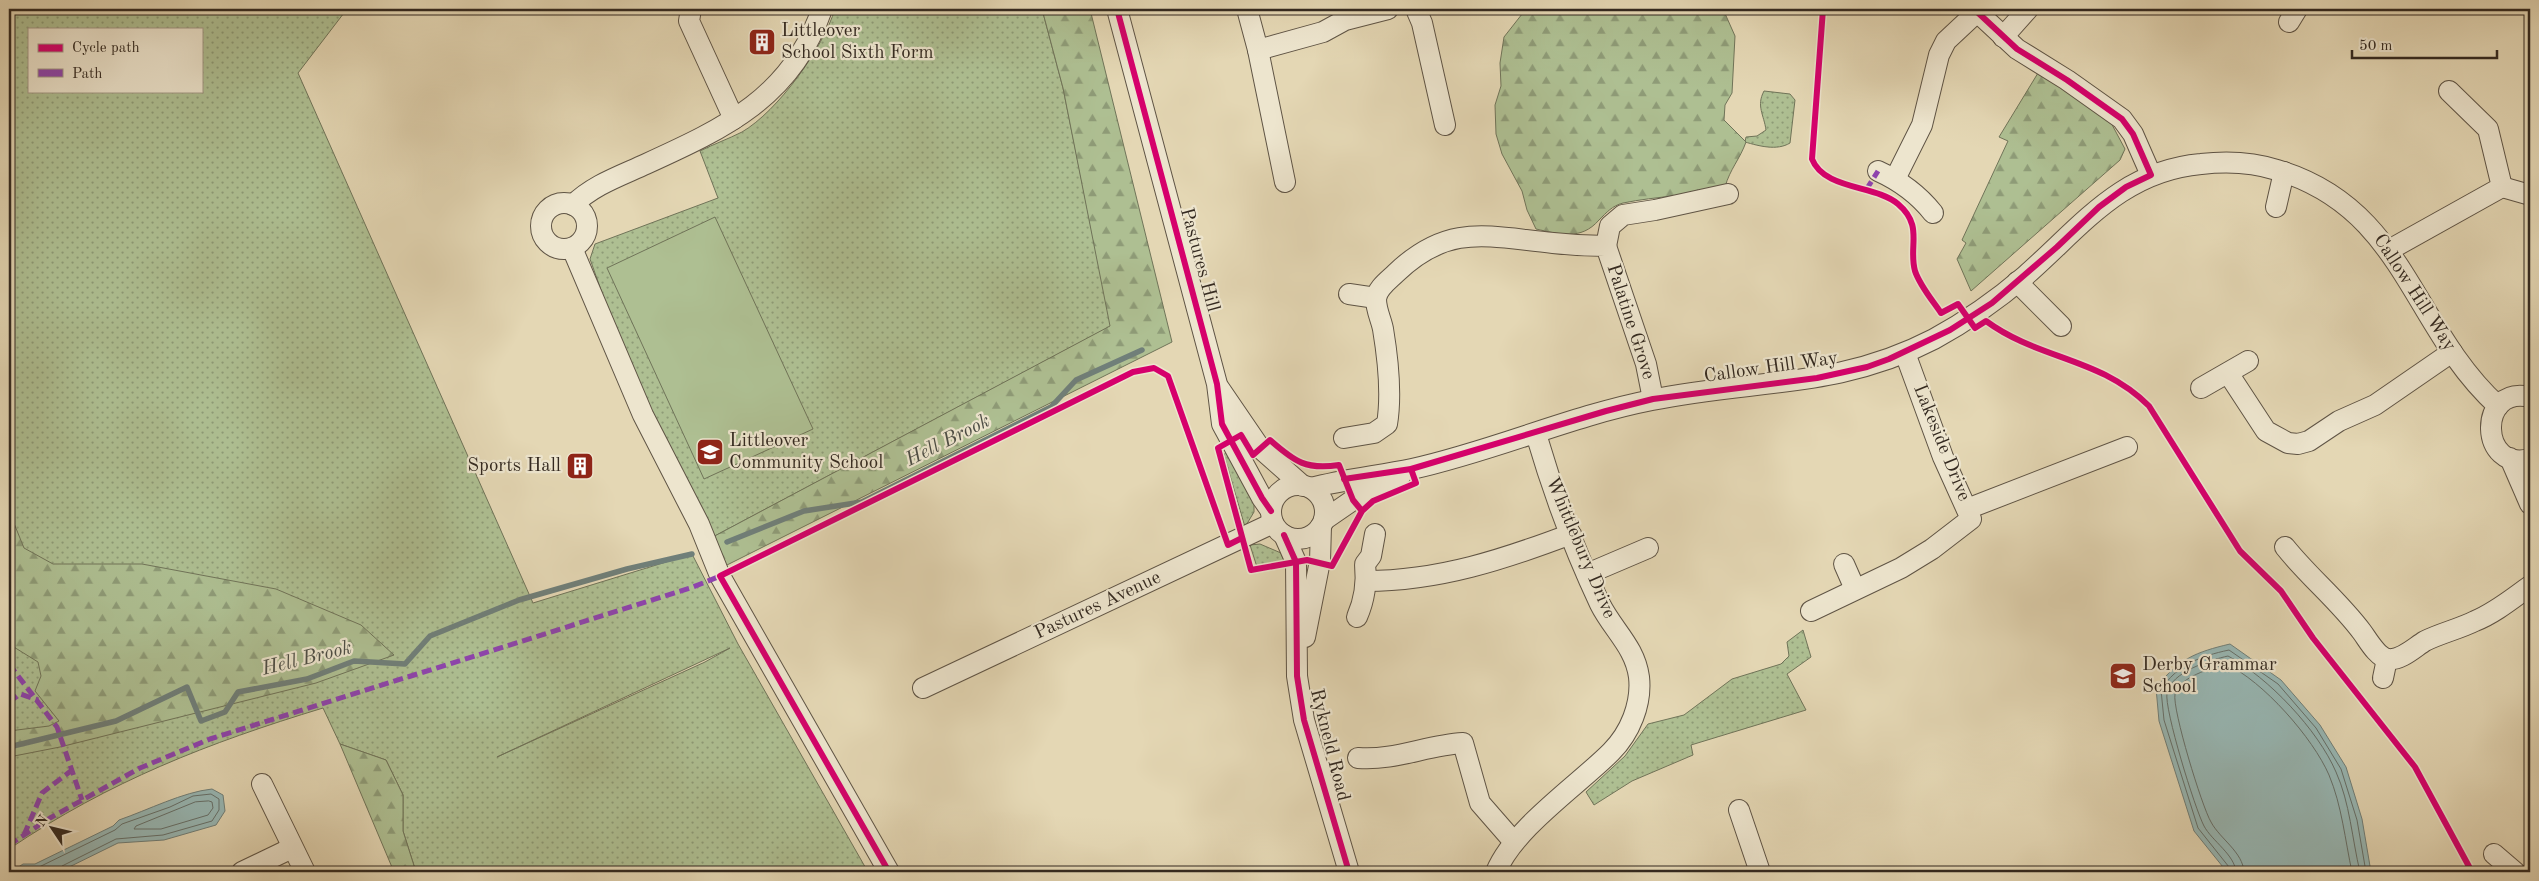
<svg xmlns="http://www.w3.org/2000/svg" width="2539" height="881" font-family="'Old Standard TT',serif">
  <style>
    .grass { fill: url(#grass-dots); stroke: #707459; fill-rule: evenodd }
    .forest { fill: url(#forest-firs); stroke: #707459 }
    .garden { fill: #aebf92; stroke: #707459 }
    .water { fill: #98b8b5; stroke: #707f79 }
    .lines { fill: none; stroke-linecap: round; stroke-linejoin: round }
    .shore { stroke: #66706a; stroke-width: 1 }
    .stream { stroke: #707f79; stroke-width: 5.5 }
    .minor-casing { stroke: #5f5445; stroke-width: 22 }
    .minor { stroke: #ede5ce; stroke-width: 20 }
    .quiet { stroke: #8e44ad; stroke-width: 5; stroke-dasharray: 10 5; stroke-linecap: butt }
    .cycleway-casing { stroke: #ede5ce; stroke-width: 9 }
    .cycleway { stroke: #d6006c; stroke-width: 6 }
    .labels { text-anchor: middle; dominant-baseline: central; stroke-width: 4.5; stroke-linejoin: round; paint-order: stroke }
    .poi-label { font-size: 19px; fill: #332920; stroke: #ede5ce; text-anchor: start }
    .street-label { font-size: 19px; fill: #332920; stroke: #ede5ce }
    .water-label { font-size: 20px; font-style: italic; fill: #4c4d45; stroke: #ede5ce }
  </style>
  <defs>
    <pattern id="grass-dots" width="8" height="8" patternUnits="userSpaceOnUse" patternTransform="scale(1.25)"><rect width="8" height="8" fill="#aebf92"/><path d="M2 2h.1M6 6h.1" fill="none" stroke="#8e9b77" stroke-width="1.8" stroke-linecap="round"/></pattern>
    <pattern id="forest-firs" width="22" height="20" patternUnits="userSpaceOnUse" patternTransform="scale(1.25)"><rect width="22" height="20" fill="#aebf92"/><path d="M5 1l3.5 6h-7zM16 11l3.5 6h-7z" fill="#8e9b77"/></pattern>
  </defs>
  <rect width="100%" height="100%" fill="#e4d7b4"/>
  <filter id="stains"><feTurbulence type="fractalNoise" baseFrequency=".004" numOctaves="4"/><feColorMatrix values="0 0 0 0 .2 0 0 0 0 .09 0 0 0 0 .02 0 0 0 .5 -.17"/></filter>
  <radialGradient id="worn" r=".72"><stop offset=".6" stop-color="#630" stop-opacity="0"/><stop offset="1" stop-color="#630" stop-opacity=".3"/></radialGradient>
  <g class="grass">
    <path d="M 9,9 L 347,9 L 298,73 L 533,603 L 692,554 L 738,644 L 868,872 L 416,872 L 403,831 L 403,795 L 386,760 L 340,744 L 323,708 C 208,743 110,781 9,849 ZM 29,29 L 201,29 L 201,91 L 29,91 ZM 730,648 L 705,662 L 497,757 Z"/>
    <path d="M 835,9 L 1042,9 L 1063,88 L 1111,326 L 709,539 L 623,352 L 590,259 L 595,244 L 718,198 L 700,151 C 714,144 728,139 742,132 C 778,111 823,48 835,9 Z"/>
    <path d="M 1764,91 L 1790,94 L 1795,100 L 1790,143 C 1777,151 1759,146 1745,142 L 1746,137 L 1757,136 L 1766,130 C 1764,115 1756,106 1764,91 Z"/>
    <polygon points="1226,452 1254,504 1254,512 1245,527 1224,455"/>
    <polygon points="1260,544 1281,553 1284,561 1257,567 1250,545"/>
    <polygon points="1803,630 1811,657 1787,674 1806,710 1691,745 1693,755 1632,781 1594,805 1586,792 1625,756 1648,724 1684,715 1732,679 1781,664 1789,656 1787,642"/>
  </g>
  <g class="forest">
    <polygon points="1042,9 1090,9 1172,342 721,568 709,539 1110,326 1063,88"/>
    <path d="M 1526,9 L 1723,9 L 1735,36 L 1732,93 L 1725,105 L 1724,120 L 1746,142 C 1740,159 1730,169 1725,187 C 1692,196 1657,196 1623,203 C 1612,206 1607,212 1599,220 C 1581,241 1559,234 1536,229 L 1527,210 L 1522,191 L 1502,154 L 1496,134 L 1495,105 L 1501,86 L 1500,63 L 1504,37 Z"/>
    <polygon points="2038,73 2109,119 2125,149 2120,160 1971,291 1957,259 1966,243 1962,240 2008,141 1999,137"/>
    <polygon points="9,511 24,548 53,564 142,564 276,589 361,625 394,655 316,683 60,747 9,757 9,731 49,726 59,721 35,691 41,676 38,662 9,644"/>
    <polygon points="340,744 386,760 403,795 403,831 416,872 394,872"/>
  </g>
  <polygon class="garden" points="715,217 813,429 704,479 607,268"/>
  <g class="water">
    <path d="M 2230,644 L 2281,680 L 2320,725 L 2346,767 L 2362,819 L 2371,872 L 2227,872 L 2194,831 L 2159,721 L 2156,688 C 2178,659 2196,652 2230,644 Z"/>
    <path d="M 212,789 L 223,795 L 225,811 L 216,825 L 164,840 L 118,843 L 59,872 L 11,872 L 23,864 L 35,864 L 113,826 L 119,820 C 148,810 183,792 212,789 Z"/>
  </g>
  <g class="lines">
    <g class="shore">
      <polygon points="209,801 212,802 213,808 208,815 161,829 134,829 136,826 195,802"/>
      <polyline points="20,872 25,869 37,868 115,830 122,824 170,807 193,796 211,794 219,799 219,810 212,821 163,835 116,839 62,866 59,872"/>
      <path d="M 2230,872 L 2229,867 L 2198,828 L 2164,720 L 2161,690 C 2176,665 2201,656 2229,650 L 2278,684 L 2316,728 L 2341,769 L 2357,820 L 2366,872"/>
      <path d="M 2236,872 C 2235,855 2212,841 2204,826 C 2195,809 2164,709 2167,693 C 2171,672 2210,660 2228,656 C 2268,677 2318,730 2336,772 C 2350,803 2352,839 2360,872"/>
      <path d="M 2244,872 C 2243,852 2220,839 2211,822 C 2202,807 2172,709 2175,694 C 2179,677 2212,668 2226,664 C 2263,681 2313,738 2329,775 C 2342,806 2345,840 2352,872"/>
    </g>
    <g class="stream">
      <polyline points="727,542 804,511 862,502 1051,407 1076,380 1142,350"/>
      <polyline points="9,747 116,721 187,687 201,721 225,712 238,692 307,679 354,661 405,664 430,636 519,600 627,569 692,554"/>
    </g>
    <g class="minor-casing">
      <g id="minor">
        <polyline points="691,9 689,21 734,119"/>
        <polyline points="1117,9 1217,384 1222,424 1262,498 1271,511"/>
        <polyline points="1247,9 1258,50 1285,182"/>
        <polyline points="1416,9 1422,23 1445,125"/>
        <polyline points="1974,9 2017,49 2067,80 2122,119 2133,134 2151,175"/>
        <polyline points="2289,22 2297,9"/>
        <polyline points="2003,37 2028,9"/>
        <polyline points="1258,50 1323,32 1345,20 1388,9"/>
        <path d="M 1878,171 C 1900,181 1918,194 1933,213"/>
        <polyline points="1895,179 1922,125 1939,55 1946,41 1977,12"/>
        <polyline points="2502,187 2530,195"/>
        <circle cx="564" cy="226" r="23"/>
        <path d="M 573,205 C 593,185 620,176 646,164 C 725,128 792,97 822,9"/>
        <polyline points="2276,207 2284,172"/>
        <polyline points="1606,246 1610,226 1623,215 1655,210 1728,194"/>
        <polyline points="572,248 643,415 699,524 720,576 889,872"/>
        <polyline points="2389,250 2502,187 2488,129 2449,91"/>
        <polyline points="2017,282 2061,326"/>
        <polyline points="1349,294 1376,298"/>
        <polyline points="2228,373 2266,431 2288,443 2298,444 2309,441 2339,421 2375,405 2452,352"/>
        <polyline points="1219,388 1260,448 1303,486"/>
        <polyline points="2201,388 2248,361"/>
        <path d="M 2530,397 C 2476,385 2480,473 2530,459"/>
        <path d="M 1344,438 L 1374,433 L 1387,424 C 1392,394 1388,359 1383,329 C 1381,319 1376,310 1376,299 C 1377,288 1389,280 1396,273 C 1449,222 1489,237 1553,243 C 1571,245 1588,246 1606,246 L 1646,364 L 1653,399"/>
        <polyline points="2510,458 2530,504"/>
        <circle cx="1298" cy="512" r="27"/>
        <path d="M 1311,488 C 1344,479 1378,476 1412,469 C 1494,451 1570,416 1652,400 C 1753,379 1838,389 1934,339 C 1967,321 1997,300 2025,276 C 2081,227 2121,171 2201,164 C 2227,161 2252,162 2277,170 C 2405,208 2411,327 2498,406"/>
        <polyline points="1967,509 2127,447"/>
        <polyline points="1324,520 1353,500 1401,475"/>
        <polyline points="1284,535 1296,562 1297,676 1304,720 1349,872"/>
        <path d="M 2285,547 C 2309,577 2339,601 2362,632 C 2368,640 2377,657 2388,659 C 2401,661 2415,647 2425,641 C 2441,633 2459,629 2475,621 C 2495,613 2513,598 2530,586"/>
        <polyline points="1844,564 1855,589"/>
        <polyline points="1587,574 1648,548"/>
        <path d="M 1366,581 C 1439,581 1505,559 1571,534"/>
        <polyline points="1811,611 1901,568 1932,549 1971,519 1943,457 1905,353"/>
        <path d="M 1357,617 C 1365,599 1367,583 1365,564 L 1371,556 L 1375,534"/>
        <polyline points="1305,637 1320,561 1321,526"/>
        <polyline points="2383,678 2387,659"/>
        <polyline points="923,688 1273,523"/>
        <path d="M 1358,758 C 1394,761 1427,745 1463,743 L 1480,803 L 1514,842"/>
        <polyline points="262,784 305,872"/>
        <polyline points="1739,810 1760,872"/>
        <polyline points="2494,854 2515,872"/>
        <polyline points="242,872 292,848"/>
        <path d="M 1496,872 C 1514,828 1577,786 1611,752 C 1630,733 1642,704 1639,677 C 1635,647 1613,630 1600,604 C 1574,549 1553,492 1536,434"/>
      </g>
    </g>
    <use href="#minor" class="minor"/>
    <g class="quiet">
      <polyline points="1866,190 1878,171"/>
      <polyline points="9,664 57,727 82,800"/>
      <polyline points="9,702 20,694 38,700"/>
      <polyline points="24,835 42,793 72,770"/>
      <polyline points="9,845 50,818 140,768 210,739 532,638 693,587 723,575"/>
    </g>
    <g class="cycleway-casing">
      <g id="cycleway">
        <polyline points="1117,9 1217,384 1222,424 1262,498 1271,511"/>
        <path d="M 1823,9 L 1812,159 C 1824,190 1876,185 1898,204 C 1924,226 1908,246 1915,271 C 1920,286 1933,301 1941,313 L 1958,304 L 1975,328 L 1986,321 C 2039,360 2100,357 2149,406 L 2240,551 L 2281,591 L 2313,638 L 2415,767 L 2472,872"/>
        <polyline points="1344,479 1411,469 1606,411 1653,399 1817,378 1867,367 1889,359 1950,330 1992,303 2057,247 2099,207 2126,187 2151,175 2133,134 2122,119 2067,80 2017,49 1974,9"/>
        <path d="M 1362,511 L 1353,500 L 1339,465 C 1306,470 1295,462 1270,440 L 1253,455 L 1241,435 L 1218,448 L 1251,570 L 1307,560 L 1332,566 L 1362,511 L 1373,501 L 1416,483 L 1411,469"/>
        <polyline points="1284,535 1296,562 1297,676 1304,720 1349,872"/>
        <polyline points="889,872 720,576 1133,372 1154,368 1168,376 1228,545 1242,538"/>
      </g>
    </g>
    <use href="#cycleway" class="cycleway"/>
  </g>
  <defs>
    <g id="building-square" transform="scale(1.4375)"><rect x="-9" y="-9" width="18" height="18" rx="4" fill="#8f2418" stroke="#ede5ce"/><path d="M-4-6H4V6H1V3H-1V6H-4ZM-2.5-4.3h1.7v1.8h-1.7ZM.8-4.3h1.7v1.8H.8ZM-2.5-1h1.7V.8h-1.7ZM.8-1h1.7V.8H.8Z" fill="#fff"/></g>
    <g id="school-square" transform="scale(1.4375)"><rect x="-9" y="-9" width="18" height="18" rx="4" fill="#8f2418" stroke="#ede5ce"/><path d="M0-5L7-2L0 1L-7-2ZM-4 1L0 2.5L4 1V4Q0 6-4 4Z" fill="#fff"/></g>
  </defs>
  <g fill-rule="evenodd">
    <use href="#building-square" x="762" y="42"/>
    <use href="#school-square" x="710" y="452"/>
    <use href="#building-square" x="580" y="466"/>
    <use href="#school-square" x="2123" y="676"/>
  </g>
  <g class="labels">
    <g class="poi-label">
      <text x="781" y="31">Littleover<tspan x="781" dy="22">School Sixth Form</tspan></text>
      <text x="729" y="441">Littleover<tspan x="729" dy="22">Community School</tspan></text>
      <text x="561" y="466" text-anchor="end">Sports Hall</text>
      <text x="2142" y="665">Derby Grammar<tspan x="2142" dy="22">School</tspan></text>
    </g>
    <g class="street-label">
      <text transform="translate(1199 260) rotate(75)">Pastures Hill</text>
      <text transform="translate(2414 293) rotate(57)">Callow Hill Way</text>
      <text transform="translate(1630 322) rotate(72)">Palatine Grove</text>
      <text transform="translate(1771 368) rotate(-8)">Callow Hill Way</text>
      <text transform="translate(1941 443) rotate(68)">Lakeside Drive</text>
      <text transform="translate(1580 548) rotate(67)">Whittlebury Drive</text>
      <text transform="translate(1098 606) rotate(-25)">Pastures Avenue</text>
      <text transform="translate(1329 745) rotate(76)">Rykneld Road</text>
    </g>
    <g class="water-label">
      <text transform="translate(948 441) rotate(-27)">Hell Brook</text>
      <text transform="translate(307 659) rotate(-14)">Hell Brook</text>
    </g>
  </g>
  <rect width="2539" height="881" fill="none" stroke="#e4d7b4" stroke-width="30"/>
  <rect x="10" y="10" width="2519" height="861" fill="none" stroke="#332920" stroke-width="2.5"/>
  <rect x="15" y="15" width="2509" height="851" fill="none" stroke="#332920"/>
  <rect x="28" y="28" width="175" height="65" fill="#ede5ce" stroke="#a39a88"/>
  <rect x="38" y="44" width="25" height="8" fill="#d6006c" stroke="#a39a88"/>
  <text x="72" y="52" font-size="15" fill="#332920">Cycle path</text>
  <rect x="38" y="69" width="25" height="8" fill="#8e44ad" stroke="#a39a88"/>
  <text x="72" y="78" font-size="15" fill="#332920">Path</text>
  <g transform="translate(52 828) rotate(305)" stroke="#ede5ce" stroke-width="4" paint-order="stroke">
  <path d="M0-4L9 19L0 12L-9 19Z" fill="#332920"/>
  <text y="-8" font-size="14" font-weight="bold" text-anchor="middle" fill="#332920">N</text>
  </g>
  <path d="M2352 50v8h145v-8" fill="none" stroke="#332920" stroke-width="2.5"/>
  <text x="2359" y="50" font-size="15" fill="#332920" stroke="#ede5ce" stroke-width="4" paint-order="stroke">50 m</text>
  <rect width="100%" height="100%" filter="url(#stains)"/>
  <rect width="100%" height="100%" fill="url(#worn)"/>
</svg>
